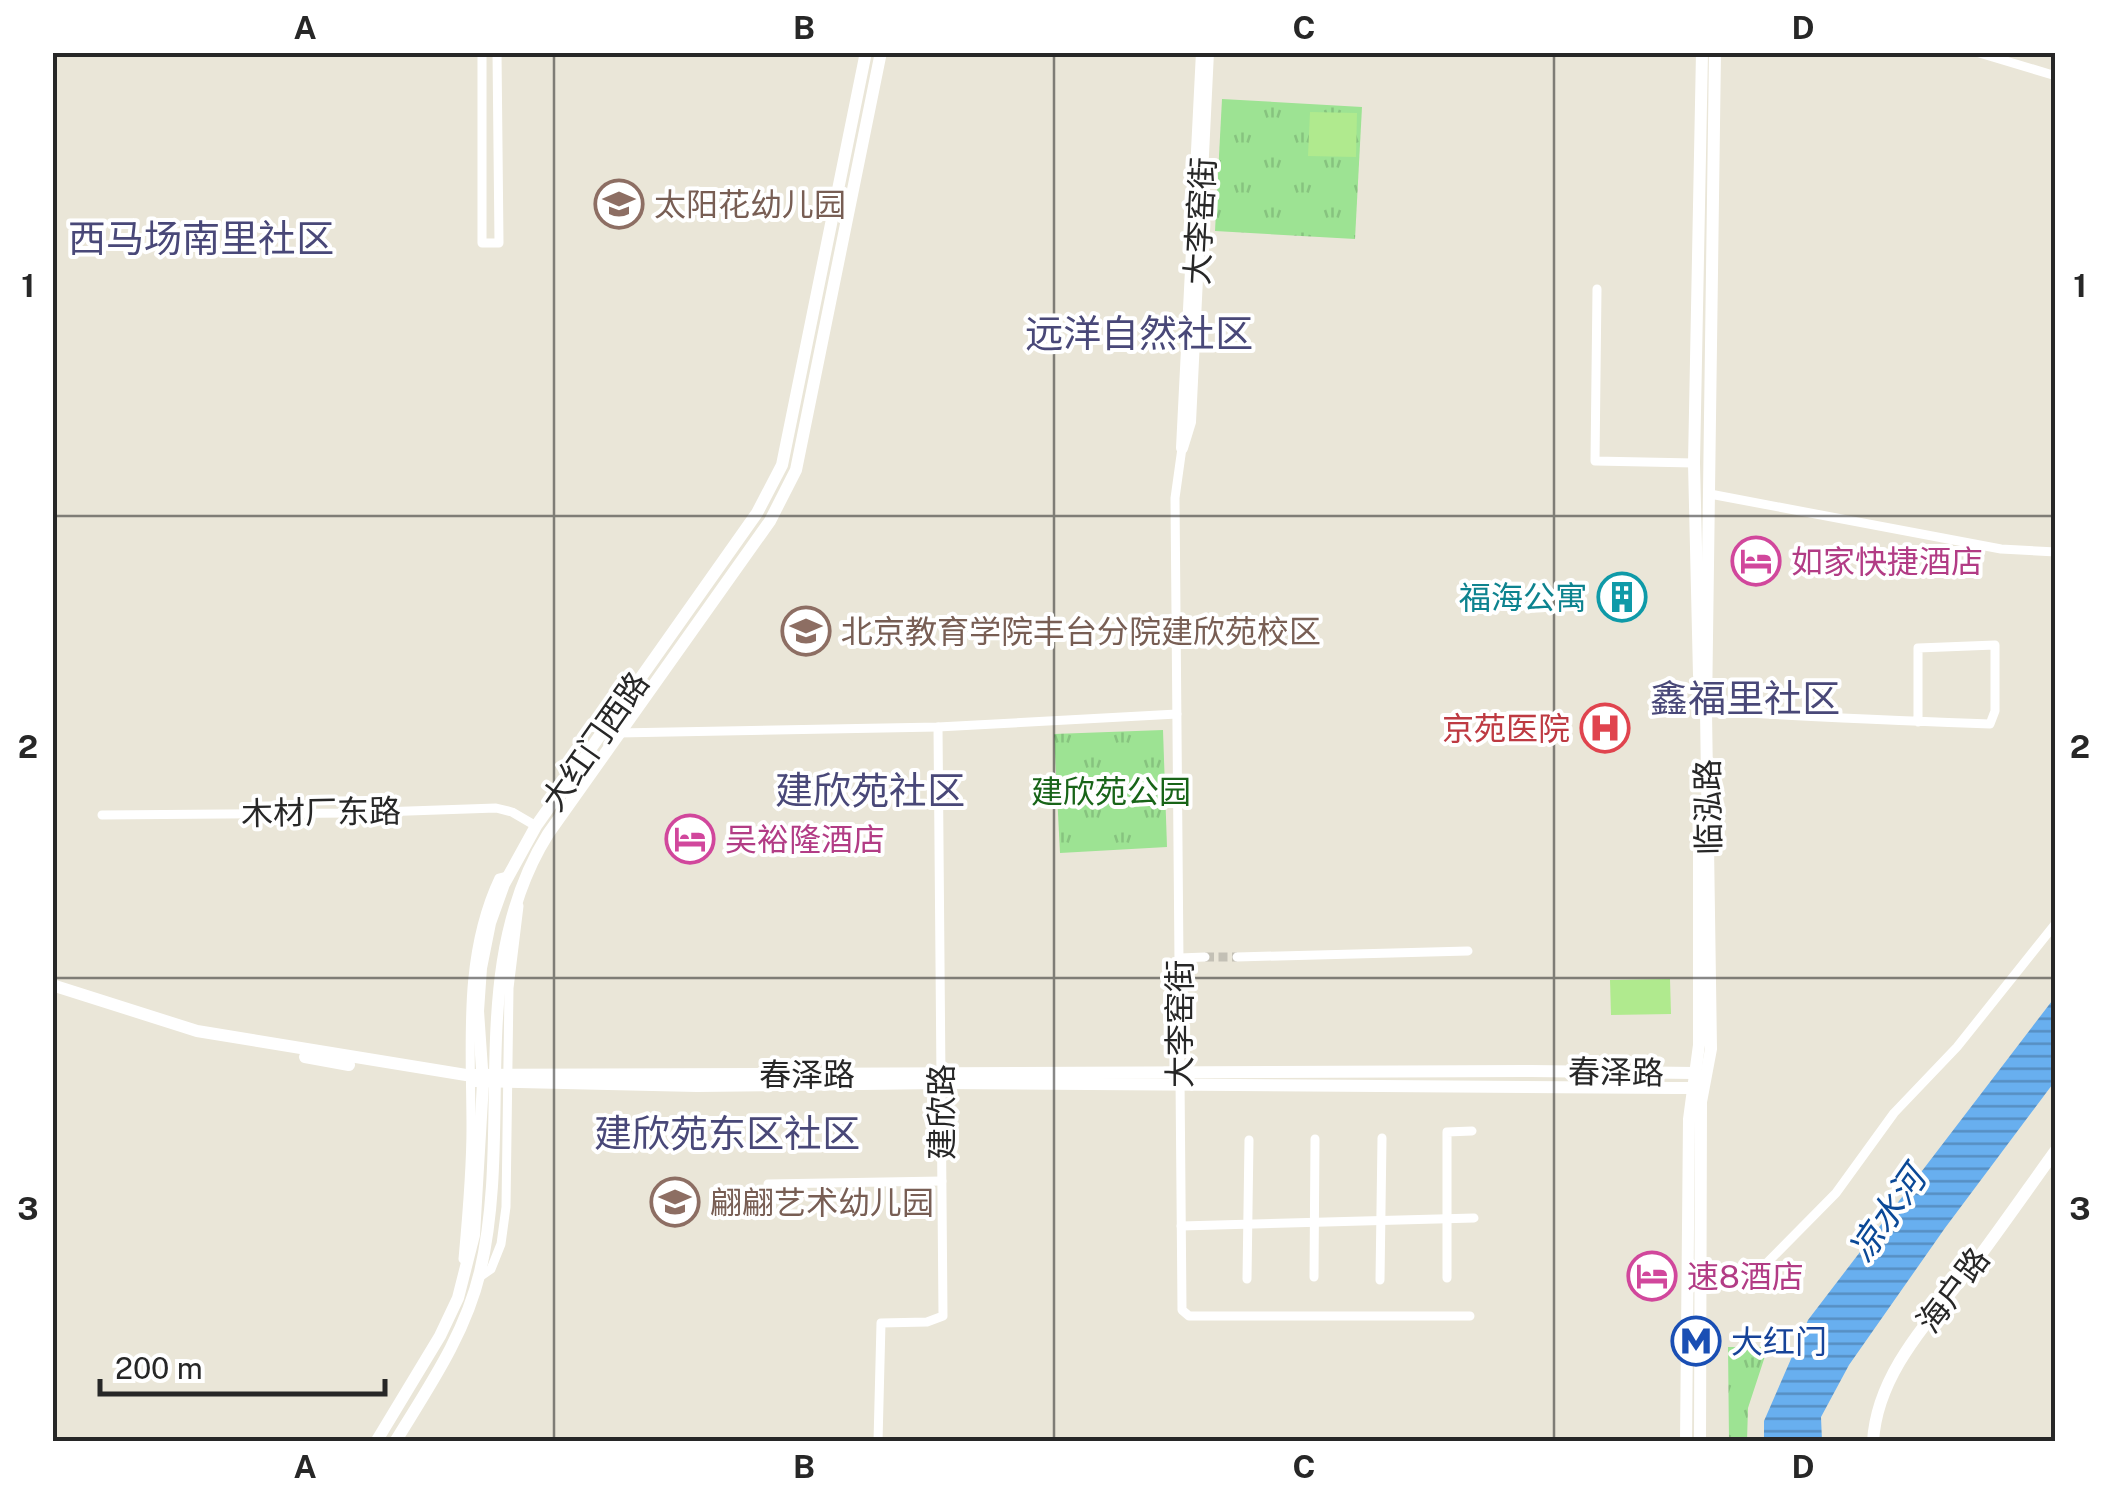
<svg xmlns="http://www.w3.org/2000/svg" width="2108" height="1494" font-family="'Public Sans','Noto Sans SC',sans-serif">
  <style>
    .grass { fill: url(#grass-tufts) }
    .pitch { fill: #b0ea8e }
    .water { fill: url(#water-rules) }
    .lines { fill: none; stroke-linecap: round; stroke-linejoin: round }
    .street-tunnel { stroke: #c3c0b5; stroke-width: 9; stroke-dasharray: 9 4.5; stroke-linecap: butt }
    .street { stroke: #fff; stroke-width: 9 }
    .secondary { stroke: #fff; stroke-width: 12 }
    .grid { fill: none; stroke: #272727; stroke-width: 2.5; stroke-opacity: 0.55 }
    .labels { text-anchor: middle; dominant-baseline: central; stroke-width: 8; stroke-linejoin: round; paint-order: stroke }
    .education-label { font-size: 32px; fill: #785e54; stroke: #fff; text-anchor: start }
    .street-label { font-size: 32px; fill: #272727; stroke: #fff }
    .hotel-label { font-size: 32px; fill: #b23c85; stroke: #fff; text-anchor: start }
    .culture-label { font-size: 32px; fill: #0d838f; stroke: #fff; text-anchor: end }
    .health-label { font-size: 32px; fill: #be3a42; stroke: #fff; text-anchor: end }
    .park-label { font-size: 32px; fill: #186418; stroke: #fff }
    .transit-label { font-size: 32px; fill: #164399; stroke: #fff; text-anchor: start }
    .water-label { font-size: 35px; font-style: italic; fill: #0b4997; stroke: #fff }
    .quarter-label { font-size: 38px; fill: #494878; stroke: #fff }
    .neatline { fill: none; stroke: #272727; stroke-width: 4 }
    .grid-label { font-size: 32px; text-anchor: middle; font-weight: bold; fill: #272727 }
  </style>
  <defs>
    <pattern id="grass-tufts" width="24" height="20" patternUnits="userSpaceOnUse" patternTransform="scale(2.5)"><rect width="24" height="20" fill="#9de393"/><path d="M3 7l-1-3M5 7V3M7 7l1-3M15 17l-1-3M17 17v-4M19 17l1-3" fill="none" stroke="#87c37f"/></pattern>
    <pattern id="water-rules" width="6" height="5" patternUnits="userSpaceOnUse" patternTransform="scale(2.5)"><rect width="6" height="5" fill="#68afef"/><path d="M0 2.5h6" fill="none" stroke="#568ec2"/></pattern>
  </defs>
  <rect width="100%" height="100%" fill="#eae6d8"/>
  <g class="grass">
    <polygon points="1222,99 1362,107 1355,239 1215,231"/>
    <polygon points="1163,730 1167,847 1060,853 1054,734"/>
    <polygon points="1728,1347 1768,1347 1748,1408 1747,1441 1729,1441"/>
  </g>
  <g class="pitch">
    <polygon points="1310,112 1357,113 1356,157 1308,156"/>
    <polygon points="1670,979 1671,1014 1611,1015 1610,980"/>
  </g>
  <polygon class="water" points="2055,997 2055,1081 1945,1228 1849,1365 1821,1417 1822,1441 1764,1441 1764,1421 1808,1320"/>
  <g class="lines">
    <polyline class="street-tunnel" points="1205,957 1237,957"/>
    <g class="street">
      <polyline points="482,52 482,243 499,243 497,52"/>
      <polyline points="1976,52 2056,76"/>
      <polyline points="1597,289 1595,461 1694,463"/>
      <polyline points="1182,448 1175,498 1182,1310 1189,1316 1470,1316"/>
      <polyline points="1710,494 2001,549 2056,552"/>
      <path d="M 1706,711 C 1801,716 1895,721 1990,724 L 1995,711 L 1995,645 L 1918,648 L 1918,722"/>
      <polyline points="618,733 938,727 1177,714"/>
      <polyline points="102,815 351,813 496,808 512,812 536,826"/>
      <polyline points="1237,957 1468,951"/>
      <polyline points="1180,958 1205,957"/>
      <polyline points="768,1184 942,1181"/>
      <polyline points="1181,1226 1474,1218"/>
      <path d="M 463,1259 C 467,1215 471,1172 471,1128 C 471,1044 462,956 499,878 L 507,876"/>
      <polyline points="1314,1277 1315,1139"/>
      <polyline points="478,1278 491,1269 501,1244 506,1207 509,988 519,906"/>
      <polyline points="1447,1278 1447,1132 1472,1131"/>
      <polyline points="1247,1279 1249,1140"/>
      <polyline points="1380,1280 1382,1138"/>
      <polyline points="1700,1287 1757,1273 1836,1193 1894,1113 1957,1047 2056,923"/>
      <polyline points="878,1442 881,1323 927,1322 943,1316 938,727"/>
    </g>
    <g class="secondary">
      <polyline points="1202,52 1182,448 1190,422 1208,52"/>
      <polyline points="1699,675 1694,463 1702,52"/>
      <polyline points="52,985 197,1031 466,1075 1531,1071 1694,1073 1704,1082"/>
      <polyline points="305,1057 349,1065"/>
      <polyline points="473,1081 697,1086 941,1083 1676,1088 1692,1088 1704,1082"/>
      <polyline points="376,1442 440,1336 458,1298 474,1235 483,1083 478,1011 481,968 490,923 504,884 536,826 757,513 782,465 866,52"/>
      <path d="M 395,1442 C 428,1388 465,1335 480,1272 C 514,1127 465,966 548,834 L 770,521 L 796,470 L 881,52"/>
      <polyline points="1686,1442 1689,1119 1699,1045 1699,830"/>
      <polyline points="1700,1442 1701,1102 1711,1049 1706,711 1715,52"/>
      <path d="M 1873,1442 C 1877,1368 1938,1312 1979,1257 C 2005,1222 2030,1186 2056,1150"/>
    </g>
  </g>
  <path class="grid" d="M 554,52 L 554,1442M 1054,52 L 1054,1442M 1554,52 L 1554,1442M 52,516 L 2056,516M 52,978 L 2056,978"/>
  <defs>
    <g id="school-ring" transform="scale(2.5)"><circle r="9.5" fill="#fff" stroke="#8d6e63" stroke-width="1.5"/><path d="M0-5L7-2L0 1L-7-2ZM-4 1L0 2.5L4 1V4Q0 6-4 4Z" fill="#8d6e63"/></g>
    <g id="hotel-ring" transform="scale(2.5)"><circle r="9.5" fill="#fff" stroke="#d1479c" stroke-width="1.5"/><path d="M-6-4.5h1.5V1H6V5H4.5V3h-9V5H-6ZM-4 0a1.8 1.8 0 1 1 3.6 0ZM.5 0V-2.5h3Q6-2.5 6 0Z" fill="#d1479c"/></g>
    <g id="building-ring" transform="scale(2.5)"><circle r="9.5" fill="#fff" stroke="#0f9aa8" stroke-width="1.5"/><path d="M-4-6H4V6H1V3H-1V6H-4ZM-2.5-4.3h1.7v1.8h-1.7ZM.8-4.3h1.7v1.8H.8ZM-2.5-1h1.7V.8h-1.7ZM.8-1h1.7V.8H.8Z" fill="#0f9aa8"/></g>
    <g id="university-ring" transform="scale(2.5)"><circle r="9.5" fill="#fff" stroke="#8d6e63" stroke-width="1.5"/><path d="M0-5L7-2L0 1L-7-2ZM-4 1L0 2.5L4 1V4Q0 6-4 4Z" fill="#8d6e63"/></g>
    <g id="hospital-ring" transform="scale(2.5)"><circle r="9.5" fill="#fff" stroke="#e0444e" stroke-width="1.5"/><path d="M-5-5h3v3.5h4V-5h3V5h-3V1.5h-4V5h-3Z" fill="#e0444e"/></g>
    <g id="metro-ring" transform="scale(2.5)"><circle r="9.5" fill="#fff" stroke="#1a4fb4" stroke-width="1.5"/><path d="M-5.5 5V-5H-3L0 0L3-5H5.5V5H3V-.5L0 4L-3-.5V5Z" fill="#1a4fb4"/></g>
  </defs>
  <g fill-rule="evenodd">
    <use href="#school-ring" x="619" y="204"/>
    <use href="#hotel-ring" x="1756" y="561"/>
    <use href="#building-ring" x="1622" y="597"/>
    <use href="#university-ring" x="806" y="631"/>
    <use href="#hospital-ring" x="1605" y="728"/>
    <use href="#hotel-ring" x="690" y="839"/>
    <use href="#school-ring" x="675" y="1202"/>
    <use href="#hotel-ring" x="1652" y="1276"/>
    <use href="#metro-ring" x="1696" y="1341"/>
  </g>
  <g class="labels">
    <g class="education-label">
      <text x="654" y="204">太阳花幼儿园</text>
      <text x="841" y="631">北京教育学院丰台分院建欣苑校区</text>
      <text x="710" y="1202">翩翩艺术幼儿园</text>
    </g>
    <g class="street-label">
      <text transform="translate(1200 221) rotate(-87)">大李窑街</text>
      <text transform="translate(595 741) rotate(-55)">大红门西路</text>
      <text transform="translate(1708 807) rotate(-91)">临泓路</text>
      <text transform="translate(321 812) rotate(-1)">木材厂东路</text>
      <text transform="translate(1179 1024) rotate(-90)">大李窑街</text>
      <text transform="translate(1616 1072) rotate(1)">春泽路</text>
      <text x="807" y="1074">春泽路</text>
      <text transform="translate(941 1112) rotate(-90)">建欣路</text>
      <text transform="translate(1953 1290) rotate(-53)">海户路</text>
    </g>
    <g class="hotel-label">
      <text x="1791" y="561">如家快捷酒店</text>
      <text x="725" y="839">吴裕隆酒店</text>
      <text x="1687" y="1276">速8酒店</text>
    </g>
    <g class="culture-label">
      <text x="1587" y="597">福海公寓</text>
    </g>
    <g class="health-label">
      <text x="1570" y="728">京苑医院</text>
    </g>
    <g class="park-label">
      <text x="1111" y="791">建欣苑公园</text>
    </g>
    <g class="transit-label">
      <text x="1731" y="1341">大红门</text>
    </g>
    <g class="water-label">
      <text transform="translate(1887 1214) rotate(-55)">凉水河</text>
    </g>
    <g class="quarter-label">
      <text x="201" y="238">西马场南里社区</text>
      <text x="1139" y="333">远洋自然社区</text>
      <text x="1745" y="698">鑫福里社区</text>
      <text x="870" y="790">建欣苑社区</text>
      <text x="727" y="1133">建欣苑东区社区</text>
    </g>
  </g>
  <rect width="2108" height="1494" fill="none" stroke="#ffffff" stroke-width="110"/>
  <path d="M100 1379v15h285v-15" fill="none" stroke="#272727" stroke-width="5"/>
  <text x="115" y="1379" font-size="30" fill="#272727" stroke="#ffffff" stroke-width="8" paint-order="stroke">200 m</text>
  <rect x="55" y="55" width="1998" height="1384" class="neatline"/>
  <g class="grid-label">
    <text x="305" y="39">A</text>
    <text x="804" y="39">B</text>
    <text x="1304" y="39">C</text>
    <text x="1803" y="39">D</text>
    <text x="28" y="297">1</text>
    <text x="2080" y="297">1</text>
    <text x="28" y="758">2</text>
    <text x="2080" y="758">2</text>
    <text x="28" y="1220">3</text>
    <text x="2080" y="1220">3</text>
    <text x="305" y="1478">A</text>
    <text x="804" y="1478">B</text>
    <text x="1304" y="1478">C</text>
    <text x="1803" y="1478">D</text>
  </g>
</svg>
